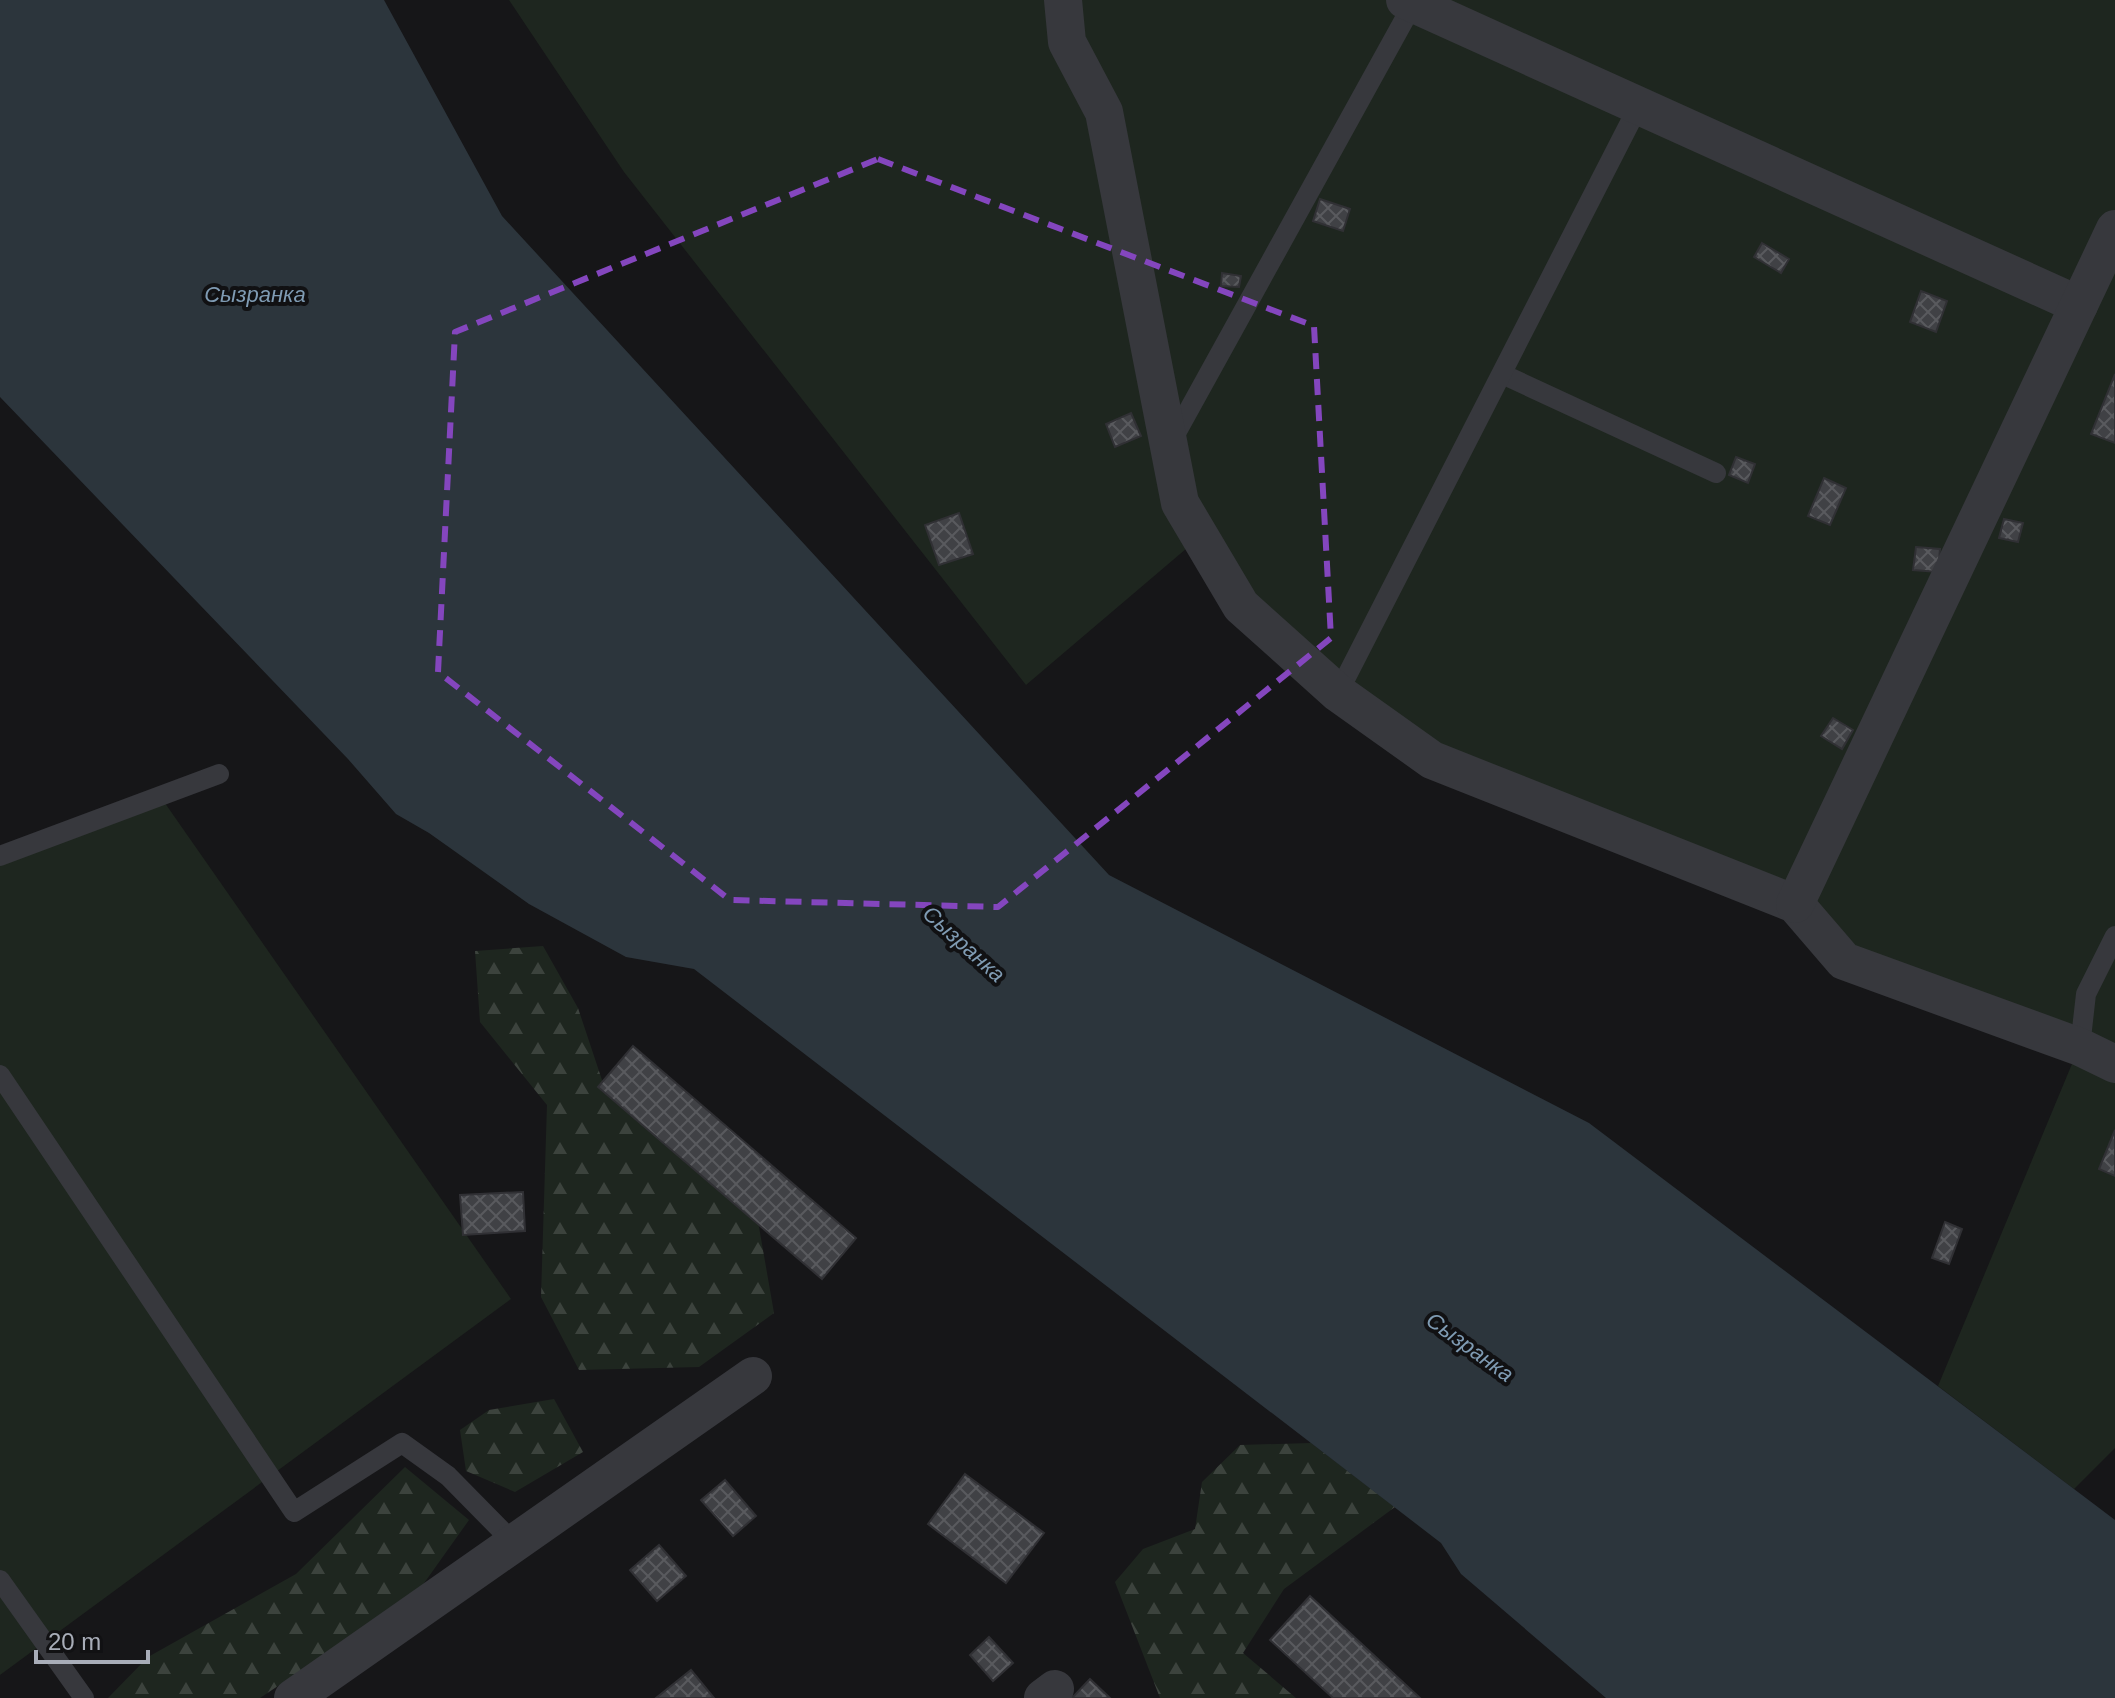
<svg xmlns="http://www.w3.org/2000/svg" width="2115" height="1698" font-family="Helvetica,sans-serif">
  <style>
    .forest { fill: url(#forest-firs) }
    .green { fill: #1e261f }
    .water { fill: #2c353c }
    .building { fill: url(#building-cross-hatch); stroke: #303034; stroke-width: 2 }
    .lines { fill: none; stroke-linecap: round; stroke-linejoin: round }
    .service { stroke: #37383d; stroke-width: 20 }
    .minor { stroke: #37383d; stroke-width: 38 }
    .marked { fill: none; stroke: #8446be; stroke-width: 6; stroke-dasharray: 16 10; stroke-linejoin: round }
    .labels { text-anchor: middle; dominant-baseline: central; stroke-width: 8; stroke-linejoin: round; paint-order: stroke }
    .water-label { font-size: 22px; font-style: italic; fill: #7f9bb3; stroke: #111113 }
  </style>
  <defs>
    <pattern id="forest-firs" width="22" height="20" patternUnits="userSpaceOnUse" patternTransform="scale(2)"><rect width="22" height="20" fill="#1e261f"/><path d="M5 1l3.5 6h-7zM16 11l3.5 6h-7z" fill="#3c433d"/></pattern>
    <pattern id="building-cross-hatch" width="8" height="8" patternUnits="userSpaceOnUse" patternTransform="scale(2)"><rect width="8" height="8" fill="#404145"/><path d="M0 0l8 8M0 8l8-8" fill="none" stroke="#595a5e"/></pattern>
  </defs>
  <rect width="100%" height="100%" fill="#161618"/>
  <g class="forest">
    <polygon points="543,946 578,1008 605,1089 756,1210 774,1313 699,1367 579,1370 541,1297 547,1105 480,1022 475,951"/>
    <polygon points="554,1399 583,1452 515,1492 466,1471 460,1430 489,1410"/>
    <polygon points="1311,1443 1395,1507 1284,1589 1243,1653 1296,1698 1160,1698 1115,1582 1143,1549 1195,1529 1202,1482 1240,1445"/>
    <polygon points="405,1467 469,1520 417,1593 260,1698 108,1698 148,1657 296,1574"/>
  </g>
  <g class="green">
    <polygon points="509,0 2115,0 2115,1448 2074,1489 1938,1386 2079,1047 1844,961 1794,904 1432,760 1338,693 1200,537 1026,685 624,172"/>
    <polygon points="160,796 511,1299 0,1675 0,856"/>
  </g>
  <polygon class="water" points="0,0 384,0 502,216 1109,875 1589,1123 2115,1520 2115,1698 1606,1698 1461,1574 1441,1543 694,969 626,957 529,904 429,833 396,814 348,759 0,397"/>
  <g class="building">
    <polygon points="1320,199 1350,209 1343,231 1313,221"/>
    <polygon points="1762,243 1789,259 1781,273 1754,257"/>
    <polygon points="1222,273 1241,276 1239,287 1221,286"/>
    <polygon points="1921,291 1947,301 1936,332 1910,322"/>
    <polygon points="2115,374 2115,443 2091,434"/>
    <polygon points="1131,413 1141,436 1115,447 1106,424"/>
    <polygon points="1736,457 1755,464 1748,483 1729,475"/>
    <polygon points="1824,478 1846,488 1830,525 1808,516"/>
    <polygon points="959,513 973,554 939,565 925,525"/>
    <polygon points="2004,519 2023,523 2018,542 1999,538"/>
    <polygon points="1916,547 1940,549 1938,572 1913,570"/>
    <polygon points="1833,718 1853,730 1842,749 1821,736"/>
    <polygon points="633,1046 856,1238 822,1279 598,1087"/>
    <polygon points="2115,1130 2115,1176 2099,1169"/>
    <polygon points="523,1192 525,1231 463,1235 460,1195"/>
    <polygon points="1945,1222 1962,1229 1949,1264 1932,1258"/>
    <polygon points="965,1474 1044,1533 1006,1583 928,1524"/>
    <polygon points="725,1480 756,1516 733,1536 701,1500"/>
    <polygon points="659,1545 686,1576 657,1601 630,1570"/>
    <polygon points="1310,1596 1420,1698 1333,1698 1270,1640"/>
    <polygon points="989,1637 1013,1663 993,1681 970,1655"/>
    <polygon points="691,1670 714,1698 656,1698"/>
    <polygon points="1090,1679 1110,1698 1072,1698"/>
  </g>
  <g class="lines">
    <g class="service">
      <polyline points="1502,374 1716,473"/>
      <polyline points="1170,444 1413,4"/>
      <polyline points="1338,693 1639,105"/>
      <polyline points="0,856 219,774"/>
      <polyline points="2080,1047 2086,994 2115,936"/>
      <polyline points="0,1075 294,1512 402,1443 448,1476 514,1543"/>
      <polyline points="0,1580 84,1698"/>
    </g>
    <g class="minor">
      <polyline points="1063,0 1067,42 1104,112 1180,503 1241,606 1338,693 1432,760 1795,904 1844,961 2080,1047 2115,1064"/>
      <polyline points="1405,0 2079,305"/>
      <polyline points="1795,904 2115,229"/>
      <polyline points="293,1698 753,1376"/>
      <polyline points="1043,1698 1055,1689"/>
    </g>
  </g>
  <path class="marked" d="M 878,159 L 1314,326 L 1331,638 L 998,907 L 730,900 L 438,672 L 455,332 Z"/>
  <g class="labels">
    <g class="water-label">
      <text x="255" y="294">Сызранка</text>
      <text transform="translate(964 944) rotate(42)">Сызранка</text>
      <text transform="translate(1470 1347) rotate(36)">Сызранка</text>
    </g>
  </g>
  <path d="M36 1650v12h112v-12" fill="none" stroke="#a8adb8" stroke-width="4"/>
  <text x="48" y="1650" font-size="24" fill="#a8adb8" stroke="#111113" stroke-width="6" paint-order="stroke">20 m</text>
</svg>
